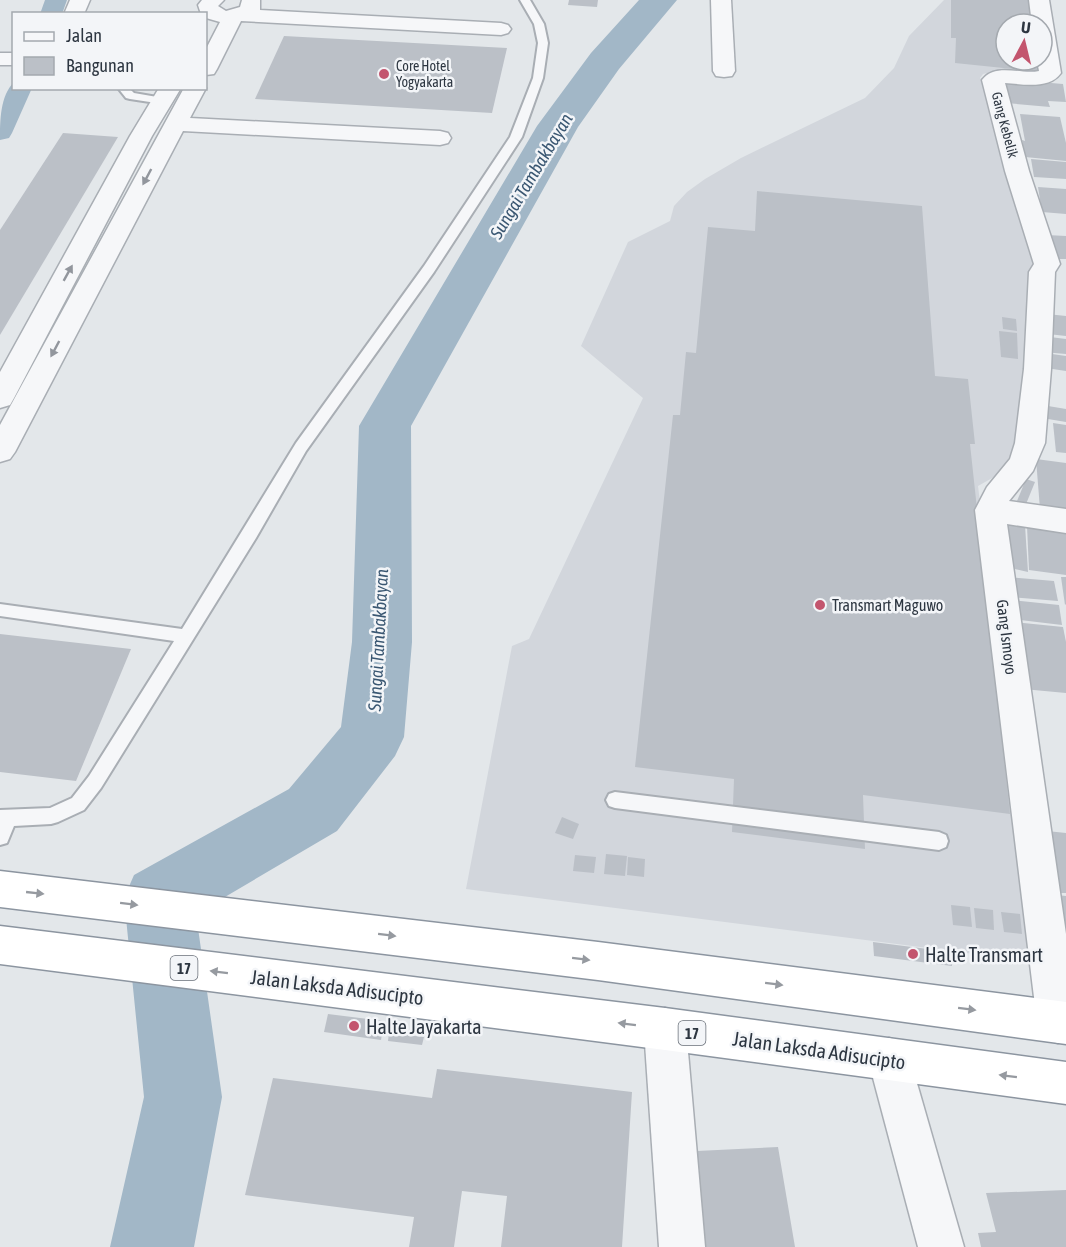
<svg xmlns="http://www.w3.org/2000/svg" width="1066" height="1247" font-family="'Asap Condensed',sans-serif">
  <style>
    .built { fill: #d2d6dc }
    .lines { fill: none; stroke-linecap: round; stroke-linejoin: round }
    .canal { fill: #a2b7c7; fill-rule: evenodd }
    .river { fill: #a2b7c7; fill-rule: evenodd }
    .building { fill: #bbc0c7 }
    .lane-casing { stroke: #a9aeb4; stroke-width: 4 }
    .street-casing { stroke: #a9aeb4; stroke-width: 3 }
    .highway-casing { stroke: #8c95a0; stroke-width: 3 }
    .lane { fill: #f6f7f9; fill-rule: evenodd }
    .street { fill: #f6f7f9; fill-rule: evenodd }
    .highway { fill: #fff; fill-rule: evenodd }
    .oneway { fill: #92969d }
    .oneway2 { fill: #969aa0 }
    .poi-dot { fill: #c3556e; stroke: #f3f5f8; stroke-width: 2 }
    .labels { text-anchor: middle; dominant-baseline: central; stroke-width: 5; stroke-linejoin: round; paint-order: stroke }
    .far-poi-label { font-size: 14px; fill: #2d3641; stroke: #f3f5f8; text-anchor: start }
    .far-street-label { font-size: 14px; fill: #2d3641; stroke: #f3f5f8 }
    .shield { fill: #f3f5f8; stroke: #686f78; stroke-width: 1.5 }
    .shield-label { font-size: 15px; font-weight: bold; fill: #2d3641 }
    .poi-label { font-size: 16px; fill: #2d3641; stroke: #f3f5f8; text-anchor: start }
    .street-label { font-size: 16px; fill: #2d3641; stroke: #f3f5f8 }
    .water-label { font-size: 18px; font-style: italic; fill: #3a5772; stroke: #f3f5f8 }
    .near-poi-label { font-size: 20px; fill: #2d3641; stroke: #f3f5f8; text-anchor: start }
    .near-street-label { font-size: 20px; fill: #2d3641; stroke: #f3f5f8 }
  </style>
  <rect width="100%" height="100%" fill="#e3e7ea"/>
  <polygon class="built" points="944,0 1035,0 1006,24 1006,60 1041,72 1032,75 991,72 983,74 980,78 993,111 1036,266 1031,270 1022,393 1013,450 1001,473 978,486 1037,962 466,889 512,646 529,639 643,398 581,346 628,242 670,221 674,206 687,192 705,179 741,158 865,98 894,68 909,36"/>
  <g class="lines">
    <g class="canal">
      <polygon points="45,0 67,0 62,14 40,14"/>
      <path d="M 14,82 L 14,88 L 32,88 L 12,133 L 9,138 L 0,140 C 0,121 0,96 14,82 Z"/>
    </g>
    <polygon class="river" points="639,0 677,0 619,69 578,127 411,426 412,642 404,737 395,756 337,831 196,914 222,1097 194,1247 110,1247 144,1097 124,898 134,875 289,789 341,727 352,642 359,426 537,126 591,53"/>
  </g>
  <g class="building">
    <polygon points="569,0 598,0 597,7 568,5"/>
    <polygon points="951,0 1035,0 1037,24 1006,24 1006,60 1040,60 1041,72 955,63 956,38 951,38"/>
    <polygon points="284,36 507,48 492,113 255,99"/>
    <polygon points="1003,79 1063,84 1066,102 1048,101 1050,107 1006,103"/>
    <polygon points="1020,114 1060,117 1066,143 1066,161 1025,157 1022,140 1025,141"/>
    <polygon points="63,133 118,137 0,335 0,230"/>
    <polygon points="1031,159 1066,162 1066,179 1034,177"/>
    <polygon points="1038,187 1066,189 1066,214 1042,212"/>
    <polygon points="757,191 922,206 935,376 968,379 975,444 970,444 1010,814 863,795 865,849 732,832 734,779 635,767 673,415 680,415 686,352 696,353 708,227 755,231"/>
    <polygon points="1047,235 1066,236 1066,259 1052,259"/>
    <polygon points="1047,314 1066,316 1066,336 1048,334"/>
    <polygon points="1002,317 1016,319 1017,331 1003,329"/>
    <polygon points="999,331 1017,333 1018,359 1001,357"/>
    <polygon points="1042,336 1066,339 1066,354 1043,352"/>
    <polygon points="1045,353 1066,356 1066,371 1046,368"/>
    <polygon points="1042,405 1066,409 1066,422 1042,418"/>
    <polygon points="1053,423 1066,425 1066,453 1056,452"/>
    <polygon points="1036,459 1066,463 1066,513 1040,509"/>
    <polygon points="1026,479 1035,482 1024,509 1015,506"/>
    <polygon points="1004,523 1025,525 1028,572 1006,567"/>
    <polygon points="1027,526 1066,532 1066,575 1029,570"/>
    <polygon points="1007,577 1054,581 1058,601 1010,597"/>
    <polygon points="1061,577 1066,577 1066,604 1065,605"/>
    <polygon points="1010,600 1059,605 1062,625 1012,619"/>
    <polygon points="1014,622 1063,627 1066,642 1066,693 1023,689"/>
    <polygon points="0,634 131,649 76,781 0,772"/>
    <polygon points="562,817 579,824 573,839 555,833"/>
    <polygon points="1047,831 1066,833 1066,893 1057,893"/>
    <polygon points="606,854 627,856 625,876 604,874"/>
    <polygon points="575,855 596,857 594,873 573,871"/>
    <polygon points="628,857 645,859 644,877 627,875"/>
    <polygon points="1057,895 1066,896 1066,923 1062,923"/>
    <polygon points="951,905 970,907 972,927 953,925"/>
    <polygon points="974,908 993,910 994,930 976,928"/>
    <polygon points="1001,912 1020,914 1022,934 1004,932"/>
    <polygon points="873,942 951,952 952,966 874,956"/>
    <polygon points="328,1014 384,1021 381,1040 324,1032"/>
    <polygon points="389,1033 424,1037 422,1045 388,1041"/>
    <polygon points="437,1069 632,1092 622,1247 501,1247 507,1196 462,1191 454,1247 409,1247 414,1217 245,1195 273,1078 432,1098"/>
    <polygon points="778,1147 795,1247 687,1247 680,1177 700,1176 697,1151"/>
    <polygon points="1066,1190 1066,1247 981,1247 978,1233 996,1232 986,1193"/>
  </g>
  <g class="lines">
    <g class="lane-casing">
      <g id="lane">
        <polygon points="520,0 530,0 544,24 548,43 543,78 522,137 434,272 306,451 256,538 101,788 84,810 58,822 51,824 14,826 7,843 0,845 0,810 50,808 72,798 89,776 174,641 0,616 0,604 182,629 296,443 424,266 510,137 533,78 538,43 534,24"/>
        <polygon points="118,88 129,88 134,93 163,98 169,101 163,104 130,99 126,98"/>
        <polygon points="615,792 939,832 946,835 948,841 946,847 939,850 615,808 609,806 606,800 609,794"/>
      </g>
    </g>
    <g class="street-casing">
      <g id="street">
        <polygon points="70,0 90,0 84,14 64,14"/>
        <polygon points="224,0 218,6 226,11 240,7 242,0 260,0 260,10 501,23 508,25 511,29 508,33 501,35 241,21 217,69 214,74 206,75 206,49 220,22 206,18 206,14 201,14 198,5 202,0"/>
        <polygon points="711,0 731,0 735,71 732,76 724,77 716,76 713,71"/>
        <path d="M 1029,0 L 1049,0 L 1061,73 C 1049,90 1023,84 1005,83 L 1029,171 L 1060,264 L 1055,272 L 1051,369 L 1045,443 L 1033,471 L 1009,501 L 1066,509 L 1066,533 L 1007,524 L 1066,934 L 1066,1039 L 1058,1043 L 1043,1037 L 1037,1022 L 975,510 L 987,487 L 1010,459 L 1015,443 L 1024,369 L 1029,272 L 1034,264 L 1005,171 L 982,80 C 995,62 1021,75 1039,71 L 1037,60 L 1042,60 L 1042,24 L 1032,24 Z"/>
        <rect x="0" y="53" width="14" height="12"/>
        <polygon points="159,88 181,88 152,136 14,398 10,405 0,408 0,372 130,136"/>
        <polygon points="184,88 206,88 190,118 440,131 448,133 451,138 448,143 440,145 183,131 15,452 10,459 0,462 0,425"/>
        <polygon points="665,1008 680,1014 686,1029 705,1247 659,1247 644,1029 650,1014"/>
        <polygon points="889,1038 904,1044 910,1059 964,1247 918,1247 868,1059 874,1044"/>
      </g>
    </g>
    <g class="highway-casing">
      <g id="highway">
        <polygon points="0,871 598,942 1066,1002 1066,1044 598,980 0,907"/>
        <polygon points="0,926 665,1008 1066,1062 1066,1104 665,1050 0,964"/>
      </g>
    </g>
    <use href="#lane" class="lane"/>
    <use href="#street" class="street"/>
    <use href="#highway" class="highway"/>
  </g>
  <defs><path id="oneway-solid" d="M-6-.8H1V-3.2L6.5 0L1 3.2V.8H-6Z" transform="scale(1.5)"/></defs>
  <g class="oneway">
    <use href="#oneway-solid" transform="translate(147 177) rotate(118)"/>
    <use href="#oneway-solid" transform="translate(68 273) rotate(-61)"/>
    <use href="#oneway-solid" transform="translate(55 349) rotate(118)"/>
  </g>
  <g class="oneway2">
    <use href="#oneway-solid" transform="translate(35 893) rotate(6)"/>
    <use href="#oneway-solid" transform="translate(129 904) rotate(7)"/>
    <use href="#oneway-solid" transform="translate(387 935) rotate(7)"/>
    <use href="#oneway-solid" transform="translate(581 959) rotate(7)"/>
    <use href="#oneway-solid" transform="translate(219 972) rotate(-173)"/>
    <use href="#oneway-solid" transform="translate(774 984) rotate(7)"/>
    <use href="#oneway-solid" transform="translate(967 1009) rotate(7)"/>
    <use href="#oneway-solid" transform="translate(627 1024) rotate(-173)"/>
    <use href="#oneway-solid" transform="translate(1008 1076) rotate(-173)"/>
  </g>
  <g class="poi-dot">
    <circle cx="384" cy="74" r="6"/>
    <circle cx="820" cy="605" r="6"/>
    <circle cx="913" cy="954" r="6"/>
    <circle cx="354" cy="1026" r="6"/>
  </g>
  <g class="labels">
    <g class="far-poi-label">
      <text x="396" y="66">Core Hotel<tspan x="396" dy="16">Yogyakarta</tspan></text>
    </g>
    <g class="far-street-label">
      <text transform="translate(1005 125) rotate(75)">Gang Kebelik</text>
    </g>
    <g class="shield">
      <rect x="170.5" y="956" width="27" height="24" rx="4.5"/>
      <rect x="678.5" y="1021" width="27" height="24" rx="4.5"/>
    </g>
    <g class="shield-label">
      <text x="184" y="968">17</text>
      <text x="692" y="1033">17</text>
    </g>
    <g class="poi-label">
      <text x="832" y="605">Transmart Maguwo</text>
    </g>
    <g class="street-label">
      <text transform="translate(1007 637) rotate(83)">Gang Ismoyo</text>
    </g>
    <g class="water-label">
      <text transform="translate(531 176) rotate(-59)">Sungai Tambakbayan</text>
      <text transform="translate(378 640) rotate(-87)">Sungai Tambakbayan</text>
    </g>
    <g class="near-poi-label">
      <text x="925" y="954">Halte Transmart</text>
      <text x="366" y="1026">Halte Jayakarta</text>
    </g>
    <g class="near-street-label">
      <text transform="translate(337 987) rotate(7)">Jalan Laksda Adisucipto</text>
      <text transform="translate(819 1050) rotate(8)">Jalan Laksda Adisucipto</text>
    </g>
  </g>
  <rect x="12" y="12" width="195" height="78" fill="#f3f5f8" stroke="#a4a9af" stroke-width="1.5"/>
  <rect x="24" y="32" width="30" height="9" fill="#f6f7f9" stroke="#a4a9af" stroke-width="1.5"/>
  <text x="66" y="42" font-size="18" fill="#2d3641">Jalan</text>
  <rect x="24" y="57" width="30" height="18" fill="#bbc0c7" stroke="#a4a9af" stroke-width="1.5"/>
  <text x="66" y="72" font-size="18" fill="#2d3641">Bangunan</text>
  <g transform="translate(1024 42) rotate(7)"><circle r="28" fill="#f3f5f8" stroke="#a4a9af" stroke-width="1.5"/>
  <path d="M0-4.5L10 22L0 15L-10 22Z" fill="#c3556e"/>
  <text y="-9" font-size="16" font-weight="bold" text-anchor="middle" fill="#2d3641">U</text>
  </g>
</svg>
